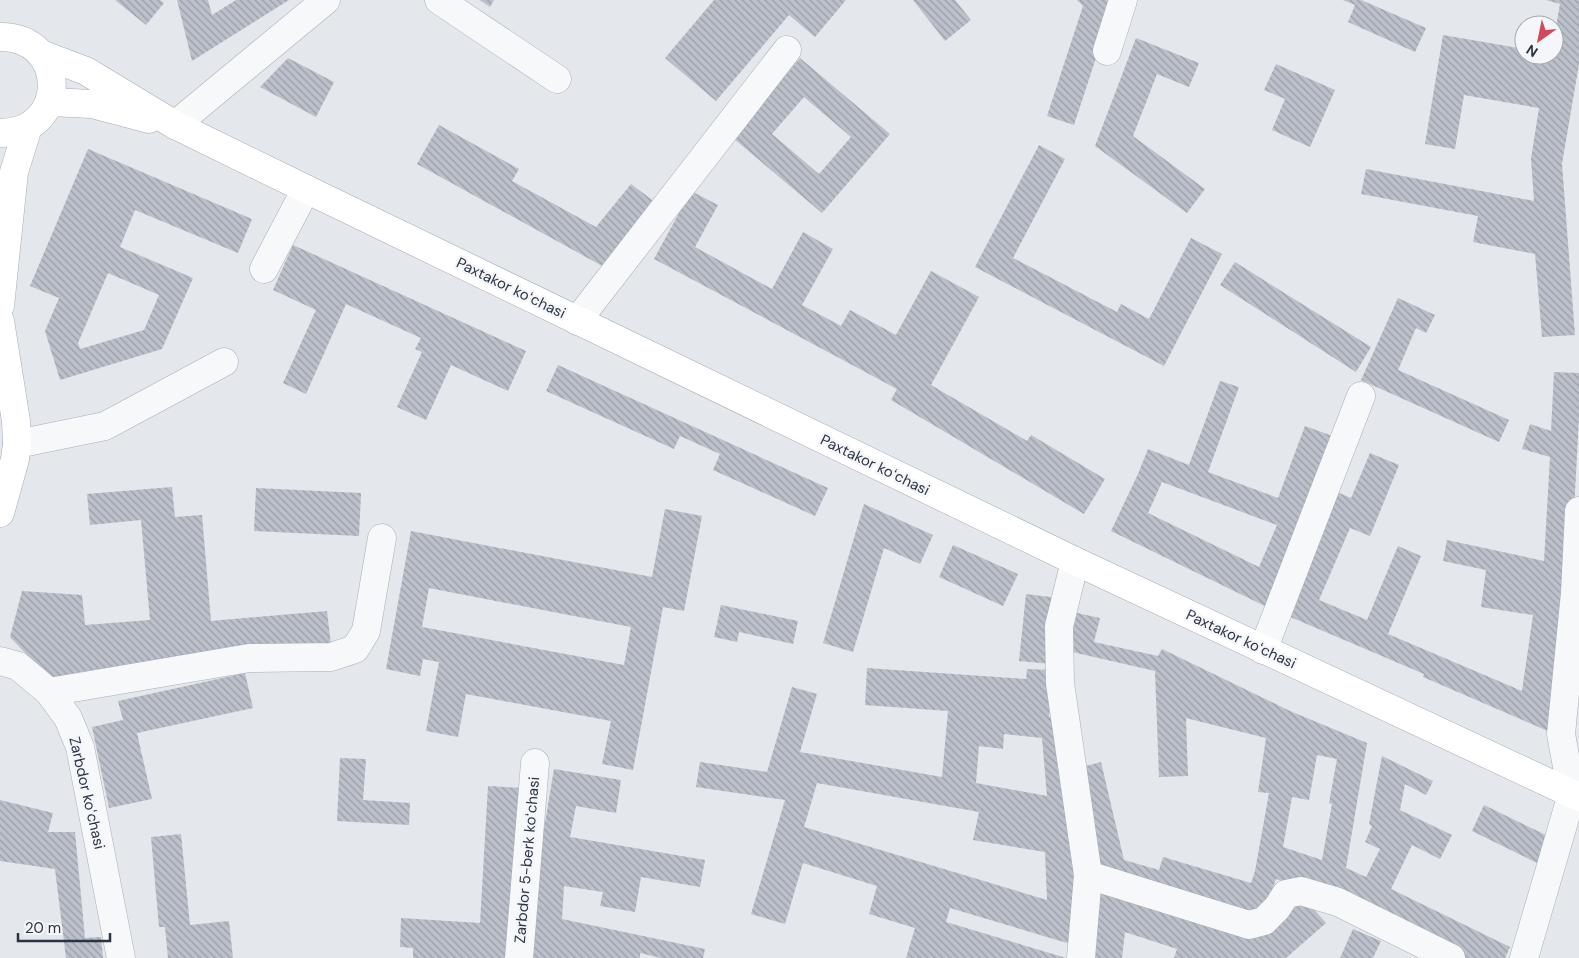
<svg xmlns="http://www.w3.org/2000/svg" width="1579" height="958" font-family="'DM Sans',sans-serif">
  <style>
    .building { fill: url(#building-back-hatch); fill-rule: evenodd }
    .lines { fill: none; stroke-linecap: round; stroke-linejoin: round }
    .minor-casing { stroke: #a9aeb7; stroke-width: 29 }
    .major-casing { stroke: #a3abb8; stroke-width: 29 }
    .minor { stroke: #f7f8fa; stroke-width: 28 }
    .major { stroke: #fff; stroke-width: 28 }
    .labels { text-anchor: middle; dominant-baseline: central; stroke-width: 5; stroke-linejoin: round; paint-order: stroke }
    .street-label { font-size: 15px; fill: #2b3445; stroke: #f4f6f9 }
  </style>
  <defs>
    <pattern id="building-back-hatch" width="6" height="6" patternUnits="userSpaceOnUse" patternTransform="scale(1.25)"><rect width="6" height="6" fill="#bbc0ca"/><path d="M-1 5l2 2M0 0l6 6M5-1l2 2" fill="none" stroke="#989da6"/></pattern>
  </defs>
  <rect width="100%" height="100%" fill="#e4e7ec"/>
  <g class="building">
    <polygon points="115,0 160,0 164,3 146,25"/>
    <polygon points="177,0 208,0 212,15 236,0 289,0 192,61"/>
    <polygon points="480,0 494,0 490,7"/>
    <polygon points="714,0 846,0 815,37 789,15 716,101 665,58"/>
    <polygon points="913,0 955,0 971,20 945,41"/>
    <polygon points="1077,0 1115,0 1074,125 1047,116 1083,6"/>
    <polygon points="1343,0 1361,0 1426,28 1415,52 1348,22 1355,5"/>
    <polygon points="1546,0 1579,0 1579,64 1562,164 1575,335 1542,337 1535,254 1473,242 1478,216 1361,194 1366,169 1534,201 1531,159 1539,108 1464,95 1455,149 1425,144 1443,35 1524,49 1524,55 1554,55 1554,38 1560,4"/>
    <polygon points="1136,38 1199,63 1189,87 1157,74 1133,136 1205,189 1187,213 1095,146"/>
    <polygon points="288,58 334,82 316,117 260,87"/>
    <path d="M 800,58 L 890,134 L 822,213 L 733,138 ZM 804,97 L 851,137 L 819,174 L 772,134 Z"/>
    <polygon points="1276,64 1335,90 1310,147 1272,130 1285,99 1264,90"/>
    <polygon points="439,125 519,169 512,181 596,227 631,184 656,203 604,267 417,164"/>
    <polygon points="1039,145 1065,159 1013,258 1117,312 1121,304 1149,319 1191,238 1222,254 1164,366 975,267"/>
    <path d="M 88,149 L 252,219 L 238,253 L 135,210 L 120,247 L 193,278 L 162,349 L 60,380 L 45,331 L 59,298 L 30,286 ZM 108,273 L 159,295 L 144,330 L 80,349 L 78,343 Z"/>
    <polygon points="691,191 718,205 695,247 772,289 803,232 833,249 802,305 841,326 850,310 896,335 931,271 979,297 931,385 1027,441 1031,435 1105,479 1084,514 891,400 897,389 654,259"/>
    <polygon points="293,245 526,351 508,391 451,365 426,420 397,407 422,352 415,349 421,338 346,304 306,394 283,383 316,310 273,290"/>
    <polygon points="1235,262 1371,347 1356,372 1220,285"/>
    <polygon points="1398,298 1435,315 1426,333 1416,328 1398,370 1509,420 1499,442 1361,380"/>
    <polygon points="558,365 828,488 815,516 713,470 720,454 680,436 674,449 546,391"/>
    <polygon points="1554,372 1579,373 1579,416 1570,588 1548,731 1423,677 1424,674 1281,613 1330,489 1351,498 1370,453 1399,465 1370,536 1350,528 1319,600 1367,620 1398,546 1421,556 1388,634 1522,691 1533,615 1481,607 1486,570 1443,561 1447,540 1544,561 1550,457 1522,449 1530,424 1551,431"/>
    <path d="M 1220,381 L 1239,387 L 1208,472 L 1278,498 L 1305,426 L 1338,438 L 1271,609 L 1111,531 L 1138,474 L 1148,449 L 1189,465 ZM 1162,482 L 1277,525 L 1259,567 L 1148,513 Z"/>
    <polygon points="172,487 175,517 202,515 211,621 327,611 331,645 49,678 10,637 22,591 82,595 85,625 150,620 141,520 90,525 87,494"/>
    <polygon points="256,488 361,493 359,536 254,531"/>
    <polygon points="864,504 933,535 920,564 884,548 853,652 823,643"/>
    <path d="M 665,509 L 702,516 L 684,611 L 663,607 L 633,770 L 602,764 L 611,721 L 466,694 L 458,737 L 426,731 L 439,662 L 423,659 L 420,676 L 386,669 L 411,531 L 652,577 ZM 429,588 L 631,627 L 624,665 L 422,627 Z"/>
    <polygon points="953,545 1018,574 1003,606 939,577"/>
    <polygon points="1026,594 1058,598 1051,664 1019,661"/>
    <polygon points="721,605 798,621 793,644 739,632 737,642 714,637"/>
    <path d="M 1077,613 L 1100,618 L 1094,642 L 1158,656 L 1162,649 L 1290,711 L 1367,743 L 1346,868 L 1366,877 L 1380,849 L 1365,842 L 1372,826 L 1369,824 L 1382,756 L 1433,781 L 1426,795 L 1405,784 L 1400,810 L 1452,835 L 1440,859 L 1412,845 L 1391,889 L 1510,947 L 1505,958 L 1467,958 L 1337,894 L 1336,898 L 1276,879 L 1263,916 L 1100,877 L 1075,769 L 1101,762 L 1124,860 L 1159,870 L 1163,857 L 1251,883 L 1255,871 L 1269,793 L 1258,792 L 1266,738 L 1186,718 L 1188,776 L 1159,777 L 1155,671 L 1068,651 ZM 1317,755 L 1337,759 L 1329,803 L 1332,804 L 1322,860 L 1283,847 L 1292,797 L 1309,800 Z"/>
    <path d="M 867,668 L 1026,679 L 1027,669 L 1052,670 L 1049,717 L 1063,718 L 1074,829 L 1077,946 L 950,908 L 946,922 L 1066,958 L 906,958 L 915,928 L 869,914 L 877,886 L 803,863 L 785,924 L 751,914 L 785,800 L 696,787 L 700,762 L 767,772 L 792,687 L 817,694 L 800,752 L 942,777 L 948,711 L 865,705 ZM 1004,734 L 1042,738 L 1047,796 L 976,783 L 979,746 L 1003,749 ZM 817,783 L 979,812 L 973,840 L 1045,852 L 1047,900 L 804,827 Z"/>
    <polygon points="245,673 253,708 137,733 152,799 109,808 92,727 123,720 118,701"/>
    <polygon points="340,758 366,759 363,800 410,803 409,825 337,821"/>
    <polygon points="554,769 621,780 616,813 576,806 570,837 705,860 700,887 641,877 635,912 600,906 603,892 564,886 562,919 705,949 703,958 661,958 640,953 640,958 532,958 539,859"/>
    <polygon points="488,786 522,788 512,958 413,958 413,948 400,947 401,918 480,923"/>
    <polygon points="0,800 53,813 48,832 75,832 85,938 101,937 103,958 66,958 55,869 0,861"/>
    <polygon points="1484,805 1552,838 1539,864 1472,831"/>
    <polygon points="181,834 190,925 229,921 233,958 168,958 165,927 159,927 151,837"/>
    <polygon points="1097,886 1257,936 1302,896 1326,923 1286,958 1174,958 1177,949 1125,932 1122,958 1089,958"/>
    <polygon points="1353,929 1381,941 1373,958 1340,958"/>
  </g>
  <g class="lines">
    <g class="minor-casing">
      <g id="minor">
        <polyline points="439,0 557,79"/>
        <polyline points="1107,51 1123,0"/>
        <polyline points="175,125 326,0"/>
        <polyline points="264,269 306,189"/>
        <polyline points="577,321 787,50"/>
        <polyline points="17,444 105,426 224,362"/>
        <polyline points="1075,561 1059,626 1060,683 1088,875 1249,925 1264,921 1277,908 1286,894 1301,891 1338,902 1451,958"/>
        <polyline points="1263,650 1361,396"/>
        <polyline points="0,661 18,666 49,692 68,718 80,747 121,958"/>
        <polyline points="49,692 249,658 331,657 355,649 366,631 382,538"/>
        <polyline points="519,958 535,763"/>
        <polyline points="1081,958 1088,875"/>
        <polyline points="1524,958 1572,794 1561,734 1575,593 1579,511"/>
      </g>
    </g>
    <g class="major-casing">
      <g id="major">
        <path d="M 0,37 C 68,36 70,133 0,133"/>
        <polyline points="41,54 86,71 175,125 306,189 1075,561 1579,797"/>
        <polyline points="50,102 92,104 149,119"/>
        <polyline points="0,306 14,172 28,127"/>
        <polyline points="0,321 16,421 17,444 15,459 0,513"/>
      </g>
    </g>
    <use href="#minor" class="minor"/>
    <use href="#major" class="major"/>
  </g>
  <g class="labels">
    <g class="street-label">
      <text transform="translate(511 288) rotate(26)">Paxtakor koʻchasi</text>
      <text transform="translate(875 465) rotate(26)">Paxtakor koʻchasi</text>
      <text transform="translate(1241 639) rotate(25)">Paxtakor koʻchasi</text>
      <text transform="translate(87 793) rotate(77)">Zarbdor koʻchasi</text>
      <text transform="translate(527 860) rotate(-85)">Zarbdor 5-berk koʻchasi</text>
    </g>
  </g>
  <g transform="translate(1539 40) rotate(213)"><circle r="24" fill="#f4f6f9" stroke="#a4a8b1"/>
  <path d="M0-4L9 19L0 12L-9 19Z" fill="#d1495b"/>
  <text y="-8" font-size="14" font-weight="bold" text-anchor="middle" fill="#2b3445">N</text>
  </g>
  <path d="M18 933v8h92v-8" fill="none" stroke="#2b3445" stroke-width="2.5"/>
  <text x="25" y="933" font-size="15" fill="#2b3445" stroke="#f4f6f9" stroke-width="4" paint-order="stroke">20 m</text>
</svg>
